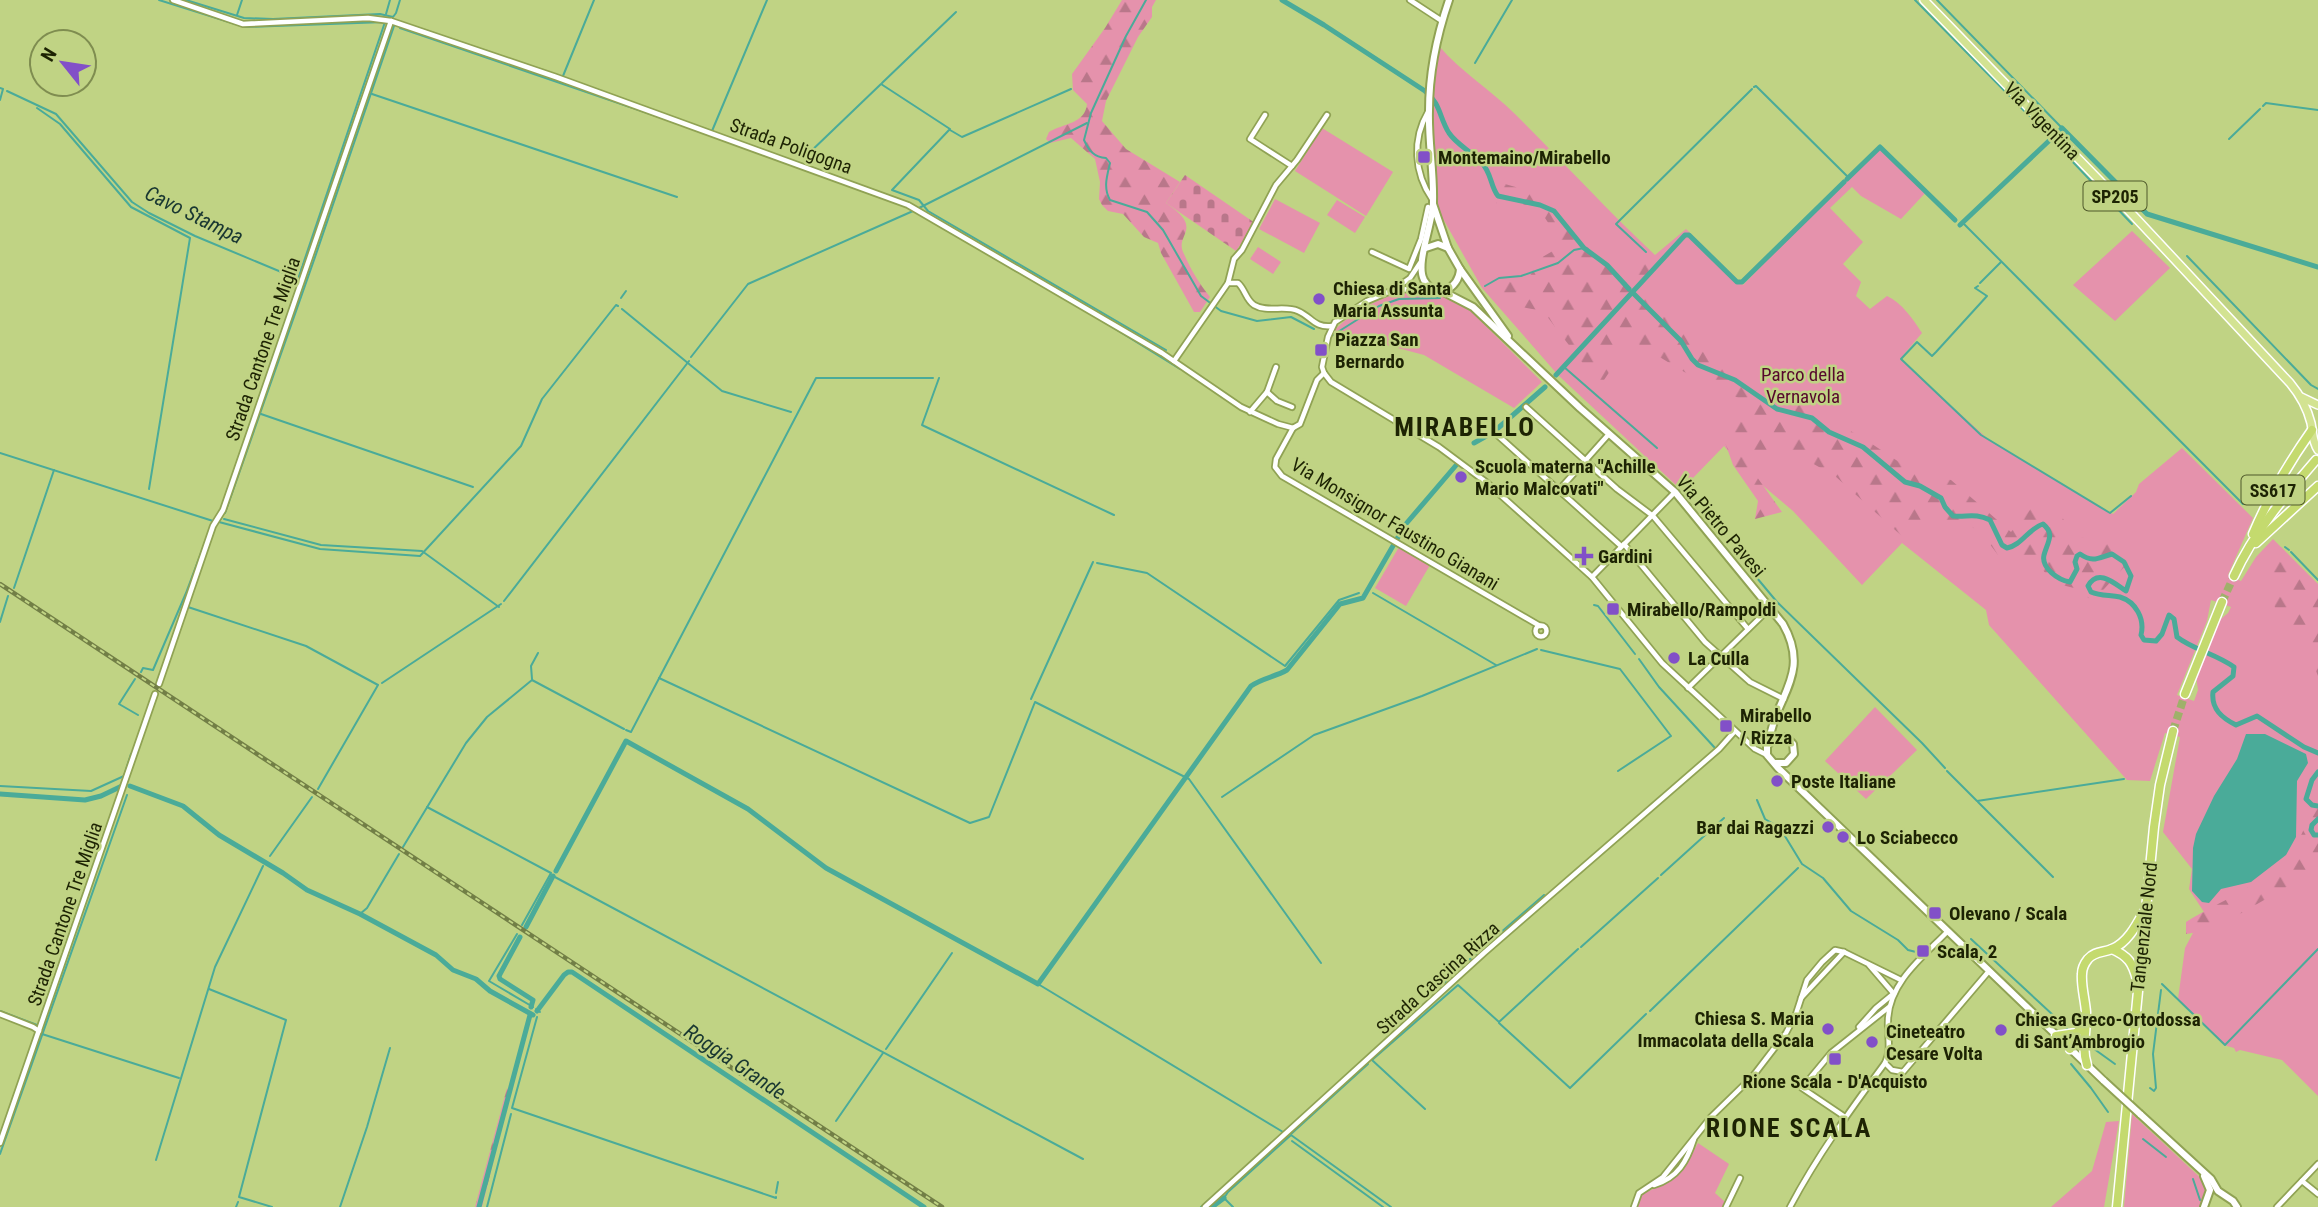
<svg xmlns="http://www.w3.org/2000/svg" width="2318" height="1207" font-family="'Roboto Condensed',sans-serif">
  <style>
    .green { fill: #e592ac; fill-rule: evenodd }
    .forest { fill: url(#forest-firs) }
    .cemetery { fill: url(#cemetery-stones) }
    .water { fill: #4aab99 }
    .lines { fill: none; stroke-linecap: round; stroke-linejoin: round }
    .stream { stroke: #4aab99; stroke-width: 2 }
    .canal { stroke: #4aab99; stroke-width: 5 }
    .trunk-tunnel { stroke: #9fb06a; stroke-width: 8; stroke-dasharray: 8 4; stroke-linecap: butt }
    .minor-casing { stroke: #90a254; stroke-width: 8 }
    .tertiary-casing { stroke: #90a254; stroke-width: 10 }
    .primary-casing { stroke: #fff; stroke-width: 10 }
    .trunk-casing { stroke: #fff; stroke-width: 11 }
    .minor { stroke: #fff; stroke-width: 4.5 }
    .tertiary { stroke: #fff; stroke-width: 6 }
    .primary { stroke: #d3e392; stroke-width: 7 }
    .trunk { stroke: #c4da6e; stroke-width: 8 }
    .rail-casing { stroke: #727f46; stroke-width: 4.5 }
    .rail { stroke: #c0d384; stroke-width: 2; stroke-dasharray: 5; stroke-linecap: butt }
    .tertiary-bridge-casing { stroke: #90a254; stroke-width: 10; stroke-linecap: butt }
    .tertiary-bridge { stroke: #fff; stroke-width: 6 }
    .poi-dot { fill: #8250c8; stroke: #c0d384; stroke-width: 2.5 }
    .labels { text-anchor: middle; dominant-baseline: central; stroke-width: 5; stroke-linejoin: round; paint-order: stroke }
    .shield { fill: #c0d384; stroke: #4e582a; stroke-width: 2 }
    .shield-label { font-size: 18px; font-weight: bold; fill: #1d2303 }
    .street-label { font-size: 19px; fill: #1d2303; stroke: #c0d384 }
    .poi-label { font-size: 19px; font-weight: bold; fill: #1d2303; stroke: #c0d384; text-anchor: start }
    .park-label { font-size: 19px; fill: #56072c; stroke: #c0d384 }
    .water-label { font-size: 21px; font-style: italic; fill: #193731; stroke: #c0d384 }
    .district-label { font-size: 26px; font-weight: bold; letter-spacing: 2px; fill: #1d2303; stroke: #c0d384 }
  </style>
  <defs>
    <pattern id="forest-firs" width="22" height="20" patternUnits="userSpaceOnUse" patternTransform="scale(1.75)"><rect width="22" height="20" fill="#e592ac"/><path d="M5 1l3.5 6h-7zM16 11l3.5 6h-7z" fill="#b9778a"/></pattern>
    <pattern id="cemetery-stones" width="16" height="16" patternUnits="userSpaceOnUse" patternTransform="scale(1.75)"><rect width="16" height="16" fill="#e592ac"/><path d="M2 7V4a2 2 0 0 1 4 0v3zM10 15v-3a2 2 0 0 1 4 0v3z" fill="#b9778a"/></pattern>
  </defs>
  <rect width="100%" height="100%" fill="#c0d384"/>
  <g class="green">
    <path d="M 1439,46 C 1461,72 1491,90 1515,114 C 1562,161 1606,209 1655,255 L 1686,229 L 1743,285 L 1880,145 L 1927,191 L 1901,219 L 1861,196 L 1852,187 L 1830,208 L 1863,242 L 1843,264 L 1861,282 L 1856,296 L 1870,309 L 1887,296 C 1902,303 1913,319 1922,333 L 1900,359 L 1989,440 L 2113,514 L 2136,492 L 2139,484 L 2182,448 L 2253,518 L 2228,575 L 2241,581 L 2256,557 L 2273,539 L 2318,584 L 2318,1096 L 2282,1060 L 2240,1050 L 2236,1052 L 2234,1048 L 2227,1046 L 2178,999 L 2185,948 L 2204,912 L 2189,889 L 2192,869 L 2163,832 L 2180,737 L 2165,733 L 2150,781 L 2127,780 L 1989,625 L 1986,610 L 1902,543 L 1862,585 L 1793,511 L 1742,468 L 1724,446 L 1692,479 L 1677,486 L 1558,375 L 1482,288 L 1437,208 L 1431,110 L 1433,78 ZM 2211,600 L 2231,607 L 2228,613 L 2216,623 L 2196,676 L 2198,690 L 2194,701 L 2177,695 L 2207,621 Z"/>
    <polygon points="1322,128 1393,172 1366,216 1295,171"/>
    <polygon points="1275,199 1320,223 1304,253 1259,229"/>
    <polygon points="1337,200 1365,217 1355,233 1327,215"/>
    <polygon points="2132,231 2170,268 2115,321 2073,285"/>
    <polygon points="1258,247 1281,262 1273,274 1250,259"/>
    <path d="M 1402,291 L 1441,294 L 1466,306 L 1542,382 L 1514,408 L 1424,355 L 1334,331 C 1351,312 1378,300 1402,291 Z"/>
    <polygon points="1399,547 1430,565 1406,606 1375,588"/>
    <polygon points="1875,707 1917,750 1866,799 1825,761"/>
    <polygon points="2132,1114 2204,1181 2207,1192 2199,1207 2124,1207"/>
    <polygon points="2119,1121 2104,1207 2051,1207 2092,1171 2106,1122"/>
    <polygon points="1698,1143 1729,1164 1715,1193 1725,1202 1723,1207 1637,1207 1641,1195 1675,1178 1685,1167"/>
  </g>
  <g class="forest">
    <path d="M 1122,0 L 1156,0 L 1152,7 L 1152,17 L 1138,37 L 1106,101 L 1102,121 L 1126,149 L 1180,182 L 1166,203 C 1206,230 1173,234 1184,254 C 1191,270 1199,283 1210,297 L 1200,312 L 1194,312 L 1161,253 L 1158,243 L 1144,237 L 1123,214 L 1108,211 L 1102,205 L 1099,199 L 1100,182 L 1095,159 L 1071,138 L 1050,143 L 1046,139 L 1049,132 C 1064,123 1085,124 1087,104 L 1073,90 L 1072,74 L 1105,28 Z"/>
    <polygon points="1505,184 1555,198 1570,218 1629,270 1646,256 1663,268 1645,291 1706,354 1734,367 1772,392 1799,402 1863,438 1917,474 1951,480 2011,532 2034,505 2060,513 2073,537 2119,541 2139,551 2093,601 2074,588 2054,583 2041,568 2023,565 1998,555 1986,539 1969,524 1953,533 1926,516 1904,538 1835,476 1778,444 1752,470 1782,512 1755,519 1758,501 1733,465 1722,434 1755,406 1686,373 1625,336 1618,340 1610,371 1600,386 1543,311 1500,303 1496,276 1500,273 1517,279 1530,276 1539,259 1563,245 1545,218 1496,203"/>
    <polygon points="2281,547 2318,586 2318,676 2304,639 2275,609 2269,571"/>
    <path d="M 2318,791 L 2318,869 L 2212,930 L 2186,934 L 2186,922 C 2223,899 2268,884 2294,847 C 2306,830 2311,810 2318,791 Z"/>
    <polygon points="507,1088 510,1095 482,1207 475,1207"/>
  </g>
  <polygon class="cemetery" points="1185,175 1255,223 1236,251 1166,203"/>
  <polygon class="water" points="2246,734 2265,734 2306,754 2308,763 2297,781 2296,837 2286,855 2251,882 2221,889 2209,903 2202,902 2192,891 2193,848 2196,834 2214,796 2237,759"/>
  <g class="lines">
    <g class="stream">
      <polyline points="186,0 244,18 273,19 380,14 393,17 396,13 400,0"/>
      <path d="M 1146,0 L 1126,36 L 1091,113 L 1084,140 C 1089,151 1094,157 1106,158 L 1110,163 C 1107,176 1103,188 1110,200 L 1147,212 L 1163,230 L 1201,296 L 1221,311 L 1257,321 L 1291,317 L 1314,329"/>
      <polyline points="1915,0 2046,133"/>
      <polyline points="1937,0 2062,128"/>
      <polyline points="386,14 390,0"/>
      <polyline points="237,15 242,0"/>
      <polyline points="400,28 697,130"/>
      <polyline points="1475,63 1512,0"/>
      <polyline points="563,76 594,0"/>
      <polyline points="882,83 956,12"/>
      <polyline points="1754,87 1756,86 1848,177"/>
      <polyline points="0,88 3,89 0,100"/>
      <polyline points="7,91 56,114 132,202 149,213 195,236 298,279 385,22 245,27 159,0"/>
      <polyline points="372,94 677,197"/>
      <polyline points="2263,106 2266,103 2318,110"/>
      <polyline points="37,108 60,124 131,207 190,238 149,489"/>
      <polyline points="950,130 962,137 1071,89"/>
      <polyline points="712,131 767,0"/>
      <polyline points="2050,138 2132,224"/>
      <polyline points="2229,139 2260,109"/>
      <polyline points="807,155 881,84 950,129 892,190 919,200 928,211 1166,350"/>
      <polyline points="917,209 1087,123"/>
      <polyline points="1963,223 2243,504"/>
      <polyline points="1646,252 1616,224 1752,89"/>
      <polyline points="2187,256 2311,385 2318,389"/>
      <polyline points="1011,268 1035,281"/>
      <polyline points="1980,283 2001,262"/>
      <polyline points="1485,286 1499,278 1521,276 1558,263 1574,250 1584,248"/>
      <polyline points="1978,286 1975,288 1987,296 1936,352 1932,356 1917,342 1901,359 1981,435 2110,513 2131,496"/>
      <polyline points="621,298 626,291"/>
      <polyline points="622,309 722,391 791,412"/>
      <polyline points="1088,312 1180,369"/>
      <polyline points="1333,335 1379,306 1399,299 1440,298"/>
      <polyline points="691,357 748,284 913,211"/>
      <polyline points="1564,367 1657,448"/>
      <polyline points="939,378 922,425 924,426 1114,515"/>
      <polyline points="261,414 473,487"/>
      <polyline points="0,453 213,521 186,593 153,670 143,668 141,672"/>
      <polyline points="225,513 314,260 394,26"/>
      <polyline points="224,519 321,545 422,551 499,607"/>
      <polyline points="219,522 320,549 420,556 521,446 542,399 616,305 618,306"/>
      <polyline points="2285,547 2289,550"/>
      <polyline points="2291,552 2318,580"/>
      <polyline points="1097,563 1147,573 1285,666 1339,600 1359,593"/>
      <polyline points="1757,578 1777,602 1922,743 1945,768"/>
      <polyline points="14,588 54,470"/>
      <polyline points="1373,593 1496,665"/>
      <polyline points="191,597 215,527 222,517"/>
      <polyline points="504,601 689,361"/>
      <polyline points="188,605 188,607 306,646 378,685 318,789"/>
      <polyline points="1594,605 1598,606 1635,654"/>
      <polyline points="0,622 8,596"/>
      <polyline points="1541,650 1620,669 1671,736 1618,771"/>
      <polyline points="1639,659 1659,687 1715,748"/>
      <polyline points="659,678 970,823 989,817 1035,702 1189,779 1321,963"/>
      <polyline points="135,679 119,704 138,715"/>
      <polyline points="532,679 531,666 538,653"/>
      <polyline points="382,683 501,604"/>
      <polyline points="1031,699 1093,562"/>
      <polyline points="626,730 631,732 816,378 933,378"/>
      <polyline points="1947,771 1977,801 2124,779"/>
      <polyline points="0,786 91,791 124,776 131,754"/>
      <polyline points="1222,797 1314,735 1422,696 1537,649"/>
      <polyline points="1757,800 1765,819 1780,828 1802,864 1823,878 1851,911 1898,940 1908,950 1920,953"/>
      <polyline points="1978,802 2053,877"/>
      <polyline points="427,807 551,873 522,925"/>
      <polyline points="403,847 466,743 487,717 532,680 624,729"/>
      <polyline points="270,856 312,797"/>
      <polyline points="1661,875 1724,818"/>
      <polyline points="553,876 1083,1159"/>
      <polyline points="360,914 367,908 399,854"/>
      <polyline points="517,934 489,981 533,1007"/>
      <polyline points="1971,939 2067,1028"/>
      <polyline points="1581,947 1658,878"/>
      <polyline points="1038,984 1283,1132"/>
      <polyline points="2162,984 2225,1045 2318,949"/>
      <polyline points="1443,988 1447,979 1544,895"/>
      <polyline points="209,989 286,1020 239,1197 272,1207"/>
      <polyline points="536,1009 540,1012"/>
      <polyline points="0,1011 37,1025"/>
      <polyline points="1650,1011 1798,868"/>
      <polyline points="537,1017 512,1108 776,1198 776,1197"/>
      <polyline points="1499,1023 1570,1088 1646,1014"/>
      <polyline points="42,1034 179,1078"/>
      <polyline points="2090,1046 2115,1064"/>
      <polyline points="886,1049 952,953"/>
      <polyline points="2071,1064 2091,1088 2108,1112"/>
      <polyline points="2150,1088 2154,1091 2156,1088 2153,1054 2161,990"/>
      <polyline points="1425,1109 1372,1060 1458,985 1499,1022 1578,949"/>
      <polyline points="836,1121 883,1053"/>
      <polyline points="1291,1134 1368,1064"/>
      <polyline points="2143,1139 2166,1157"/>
      <polyline points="1292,1141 1383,1207"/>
      <polyline points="0,1154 127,795"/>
      <polyline points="156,1160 215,967 263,866"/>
      <polyline points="2193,1179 2200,1200"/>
      <polyline points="776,1193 778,1182"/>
      <polyline points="236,1207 238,1202"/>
      <polyline points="340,1207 367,1127 390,1048"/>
      <polyline points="487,1207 511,1114"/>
      <polyline points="1201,1207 1226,1185"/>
      <polyline points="1233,1207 1224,1198 1228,1192 1291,1135 1391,1207"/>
    </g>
    <g class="canal">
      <path d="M 1282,0 L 1324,25 L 1425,91 C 1441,104 1439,117 1449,133 C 1457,145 1471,151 1481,162 C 1492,173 1490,186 1498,196 L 1540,205 L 1554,211 L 1584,248 L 1607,265 L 1629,289"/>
      <polyline points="2059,132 2062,128 2147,214 2318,267"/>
      <polyline points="1847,179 1880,147 1955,220"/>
      <polyline points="1960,225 2052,138"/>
      <path d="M 1634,294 L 1681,341 L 1692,359 L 1698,365 L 1735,380 L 1777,409 L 1812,418 L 1829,432 L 1863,447 L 1905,482 L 1920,486 L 1941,498 L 1945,507 L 1953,516 C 1969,517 1975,513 1990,520 L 2002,545 L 2007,548 C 2022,545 2028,529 2043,524 C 2055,534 2048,541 2044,555 C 2041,568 2058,580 2070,582 L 2077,569 L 2075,562 L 2077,556 L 2080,554 C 2093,563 2098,558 2112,554 L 2124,562 L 2131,576 L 2126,591 C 2114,583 2098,568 2088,586 L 2091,592 C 2100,596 2110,595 2120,597 C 2136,602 2145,619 2141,635 L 2144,640 L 2156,641 L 2162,634 L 2169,615 L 2174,619 L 2177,637 C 2194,650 2216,654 2234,667 L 2233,676 L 2213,692 C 2211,709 2222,718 2236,725 L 2257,716 L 2304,747 L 2318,753"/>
      <polyline points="1556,375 1685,235 1689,235 1737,282 1742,282 1844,182"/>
      <polyline points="1497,429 1545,387"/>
      <polyline points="1474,443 1490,434"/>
      <polyline points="2318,772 2312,780 2306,799 2312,805 2318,806"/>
      <polyline points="130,786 183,806 219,835 283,873 307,890 360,914 436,955 453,970 476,979 490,991 533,1015"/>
      <polyline points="0,794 85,800 101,796 124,785"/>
      <polyline points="2318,819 2312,825 2311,830 2314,835 2318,835"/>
      <path d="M 556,871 L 626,741 L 748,809 L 826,868 L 1038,984 L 1251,686 C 1262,678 1275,677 1287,670 L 1340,604 L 1363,598 L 1405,525 L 1458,463"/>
      <polyline points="526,927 553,876"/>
      <polyline points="520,937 499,976 500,979 533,1000 531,1007"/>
      <polyline points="537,1011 564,975 568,972 572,972 924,1207"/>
      <polyline points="479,1207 530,1015"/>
      <polyline points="1212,1207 1224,1198"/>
    </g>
    <g class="trunk-tunnel">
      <polyline points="2222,602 2234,576"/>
      <polyline points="2173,731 2185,694"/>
    </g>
    <g class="minor-casing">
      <g id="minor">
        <polyline points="173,0 243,24 368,18 391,21 556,77 908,205 1162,353 1241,407 1278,424 1293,428 1300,424 1317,380 1324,373"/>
        <polyline points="1410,0 1442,21"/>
        <path d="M 1428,112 C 1412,139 1414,173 1432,199"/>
        <polyline points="1265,115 1250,139 1292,166"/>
        <polyline points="1372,252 1409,269 1421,239 1428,207"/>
        <polyline points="1228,283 1234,259 1242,250 1276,185 1297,160 1327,115"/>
        <polyline points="1394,290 1430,288"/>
        <path d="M 1174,361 L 1228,283 L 1238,283 C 1245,289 1246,300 1254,305 C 1267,313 1285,305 1298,311 C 1312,317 1314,328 1332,326"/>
        <polyline points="1324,373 1331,382 1439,447 1486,482 1592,577 1662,663 1755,749 1767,755"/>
        <polyline points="1324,373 1322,367 1328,337 1335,322 1367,301 1393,290 1410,278 1420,263"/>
        <polyline points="1267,392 1277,401 1292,407"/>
        <polyline points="1526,407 1617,489 1653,516 1748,629"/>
        <polyline points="1250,412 1267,392 1276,367"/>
        <polyline points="1293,428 1276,459 1275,467 1282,476 1540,626"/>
        <polyline points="1494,432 1621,546"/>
        <polyline points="1559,490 1609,434"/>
        <polyline points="1624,544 1705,642 1750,682 1784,699"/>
        <polyline points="1592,577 1675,492"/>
        <circle cx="1541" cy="631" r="5.5"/>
        <polyline points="159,684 213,526 223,510 391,21"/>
        <polyline points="1688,688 1770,608"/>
        <polyline points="1869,965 1894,994"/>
        <polyline points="1801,998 1844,952"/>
        <polyline points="0,1014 33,1027 39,1031"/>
        <polyline points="1859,1027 1876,1008 1893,994"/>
        <polyline points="1885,1063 1892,1070 1903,1072 1989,971"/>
        <polyline points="1845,1117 1802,1088 1831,1053 1889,1007"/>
        <polyline points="0,1143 155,694"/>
        <polyline points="2302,1181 2318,1194"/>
        <path d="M 1654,1185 C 1678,1178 1687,1161 1694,1139"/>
        <polyline points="1205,1207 1484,953 1719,749 1735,731"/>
        <polyline points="1634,1207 1639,1193 1663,1177 1711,1117 1753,1076 1786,1033 1796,1014 1807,980 1822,962 1835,950 1844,952 1901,980"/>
        <polyline points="1726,1207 1740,1178"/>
        <path d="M 1790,1207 C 1817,1156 1851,1109 1885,1063 C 1892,1049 1887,1036 1888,1020 C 1889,982 1924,956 1948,931"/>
        <polyline points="2277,1207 2318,1164"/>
      </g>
    </g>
    <g class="tertiary-casing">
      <g id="tertiary">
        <path d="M 1433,204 L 1448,248 L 1460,269 C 1459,289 1436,301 1424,280 C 1415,263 1433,224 1433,202 C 1434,172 1428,141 1429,111 C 1429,73 1437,35 1449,0"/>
        <polyline points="1426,248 1438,244 1448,248"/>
        <polyline points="1460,269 1508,336"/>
        <path d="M 1442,291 L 1473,307 L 1580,408 L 1675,492 L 1783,624 C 1812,675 1774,697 1769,743"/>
        <polyline points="1774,763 1786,763 1794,754 1793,744 1786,737 1774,738 1767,746 1767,755 1778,768 2104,1081"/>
        <polyline points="2140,1114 2211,1179 2218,1191 2233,1201 2237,1207"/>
        <polyline points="2204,1176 2210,1190 2204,1207"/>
      </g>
    </g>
    <g class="primary-casing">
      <g id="primary">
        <path d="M 1924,0 L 2133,215 L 2290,383 C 2300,395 2307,407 2311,423 C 2313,433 2312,441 2318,450"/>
        <polyline points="2301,397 2318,405"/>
      </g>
    </g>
    <g class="trunk-casing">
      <g id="trunk">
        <path d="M 2253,534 C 2269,496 2288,464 2312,430"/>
        <polyline points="2256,543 2318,486"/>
        <path d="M 2234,576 C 2254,532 2285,496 2316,460"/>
        <polyline points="2185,694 2222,602"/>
        <path d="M 2112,949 C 2128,956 2133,963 2137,980"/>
        <polyline points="2056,1036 2076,1033"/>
        <polyline points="2070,1049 2074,1037 2083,1024"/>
        <path d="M 2087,1065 C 2081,1046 2087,1030 2086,1012 C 2085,999 2081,986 2082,974 C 2082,968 2084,964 2088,959 C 2095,951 2103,953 2112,949 C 2127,943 2136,926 2143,913"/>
        <polyline points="2117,1207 2154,827 2160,785 2173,731"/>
      </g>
    </g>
    <use href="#minor" class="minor"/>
    <use href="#tertiary" class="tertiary"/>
    <use href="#primary" class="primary"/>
    <use href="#trunk" class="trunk"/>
    <g class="rail-casing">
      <polyline id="rail" points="0,584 942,1207"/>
    </g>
    <use href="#rail" class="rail"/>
    <g class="tertiary-bridge-casing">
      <polyline id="tertiary-bridge" points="2104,1081 2140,1114"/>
    </g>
    <use href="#tertiary-bridge" class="tertiary-bridge"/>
  </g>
  <g class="poi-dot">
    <rect x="1417" y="150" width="14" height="14" rx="3.5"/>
    <circle cx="1319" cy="299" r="7"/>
    <rect x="1314" y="343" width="14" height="14" rx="3.5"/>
    <circle cx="1461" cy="477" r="7"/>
    <path d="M1580.5 545.5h7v7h7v7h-7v7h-7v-7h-7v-7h7z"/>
    <rect x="1606" y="602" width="14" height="14" rx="3.5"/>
    <circle cx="1674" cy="658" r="7"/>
    <rect x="1719" y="719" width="14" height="14" rx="3.5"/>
    <circle cx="1777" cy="781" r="7"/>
    <circle cx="1828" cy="827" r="7"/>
    <circle cx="1843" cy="837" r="7"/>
    <rect x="1928" y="906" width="14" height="14" rx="3.5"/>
    <rect x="1916" y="944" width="14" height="14" rx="3.5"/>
    <circle cx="1828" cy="1029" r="7"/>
    <circle cx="2001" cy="1030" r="7"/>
    <circle cx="1872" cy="1042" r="7"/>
    <rect x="1828" y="1052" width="14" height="14" rx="3.5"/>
  </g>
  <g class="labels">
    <g class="shield">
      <rect x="2083.5" y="181.5" width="63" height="29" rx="5"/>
      <rect x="2241.5" y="475.5" width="63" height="29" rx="5"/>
    </g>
    <g class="shield-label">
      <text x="2115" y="196">SP205</text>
      <text x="2273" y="490">SS617</text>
    </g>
    <g class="street-label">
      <text transform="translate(2042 121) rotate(46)">Via Vigentina</text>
      <text transform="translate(791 146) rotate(20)">Strada Poligogna</text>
      <text transform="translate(263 349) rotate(-71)">Strada Cantone Tre Miglia</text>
      <text transform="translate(1395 524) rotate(31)">Via Monsignor Faustino Gianani</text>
      <text transform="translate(1721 526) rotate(50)">Via Pietro Pavesi</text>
      <text transform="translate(65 914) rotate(-71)">Strada Cantone Tre Miglia</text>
      <text transform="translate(2144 927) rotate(-84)">Tangenziale Nord</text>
      <text transform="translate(1438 978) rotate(-42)">Strada Cascina Rizza</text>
    </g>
    <g class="poi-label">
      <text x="1438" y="157">Montemaino/Mirabello</text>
      <text x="1333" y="288">Chiesa di Santa<tspan x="1333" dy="22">Maria Assunta</tspan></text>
      <text x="1335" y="339">Piazza San<tspan x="1335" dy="22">Bernardo</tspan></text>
      <text x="1475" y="466">Scuola materna "Achille<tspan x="1475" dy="22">Mario Malcovati"</tspan></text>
      <text x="1598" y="556">Gardini</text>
      <text x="1627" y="609">Mirabello/Rampoldi</text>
      <text x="1688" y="658">La Culla</text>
      <text x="1740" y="715">Mirabello<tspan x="1740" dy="22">/ Rizza</tspan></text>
      <text x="1791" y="781">Poste Italiane</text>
      <text x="1814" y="827" text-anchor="end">Bar dai Ragazzi</text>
      <text x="1857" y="837">Lo Sciabecco</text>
      <text x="1949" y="913">Olevano / Scala</text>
      <text x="1937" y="951">Scala, 2</text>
      <text x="1814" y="1018" text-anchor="end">Chiesa S. Maria<tspan x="1814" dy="22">Immacolata della Scala</tspan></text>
      <text x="2015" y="1019">Chiesa Greco-Ortodossa<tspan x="2015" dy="22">di Sant’Ambrogio</tspan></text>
      <text x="1886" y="1031">Cineteatro<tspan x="1886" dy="22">Cesare Volta</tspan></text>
      <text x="1835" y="1081" text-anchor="middle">Rione Scala - D'Acquisto</text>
    </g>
    <g class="park-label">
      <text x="1803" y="374">Parco della<tspan x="1803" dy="22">Vernavola</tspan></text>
    </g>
    <g class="water-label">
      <text transform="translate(194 215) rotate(26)">Cavo Stampa</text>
      <text transform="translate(735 1062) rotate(34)">Roggia Grande</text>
    </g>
    <g class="district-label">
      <text x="1465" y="427">MIRABELLO</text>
      <text x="1789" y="1128">RIONE SCALA</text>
    </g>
  </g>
  <g transform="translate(63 63) rotate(300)"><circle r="33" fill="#c0d384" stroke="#7f8d50" stroke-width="2"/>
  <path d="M0-5L12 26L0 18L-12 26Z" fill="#8250c8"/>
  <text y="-10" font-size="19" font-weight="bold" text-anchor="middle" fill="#1d2303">N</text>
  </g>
</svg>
